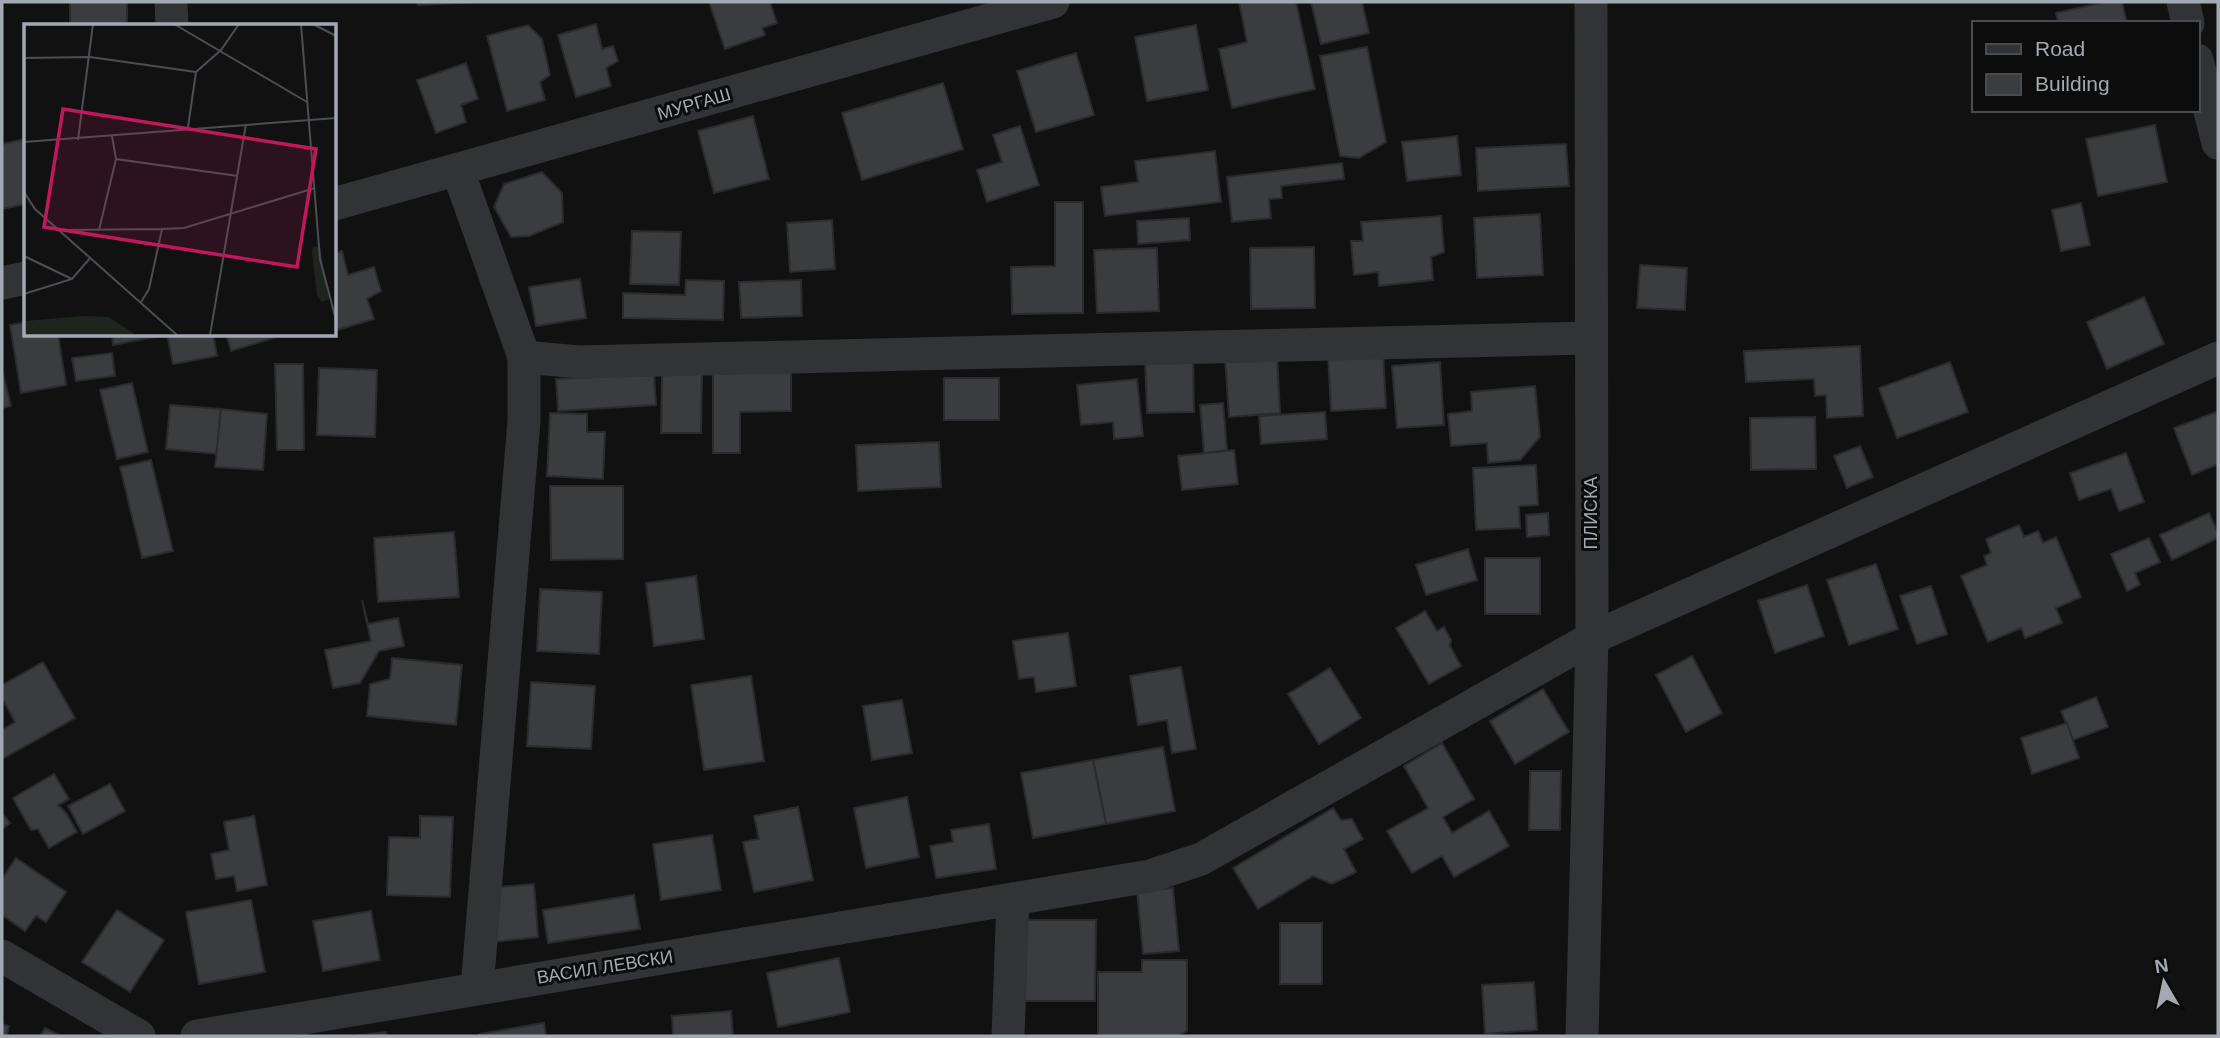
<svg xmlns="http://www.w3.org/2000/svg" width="2220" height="1038" font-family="Helvetica,sans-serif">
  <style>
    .building { fill: #3b3c3f; stroke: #2b2b2e; stroke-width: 2 }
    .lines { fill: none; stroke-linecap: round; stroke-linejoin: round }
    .minor { stroke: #323337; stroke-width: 33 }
    .labels { text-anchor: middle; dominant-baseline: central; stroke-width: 6; stroke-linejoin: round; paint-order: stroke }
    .street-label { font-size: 18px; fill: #a2a9b3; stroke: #0c0c0d }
    .inset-road { fill: none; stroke: #4b4e52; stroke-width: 2 }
    .view { fill: #c2185b; fill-opacity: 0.15; stroke: #c2185b; stroke-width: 3.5 }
    .inset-edge { fill: none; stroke: #a2a9b3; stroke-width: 3.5 }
  </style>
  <rect width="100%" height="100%" fill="#111112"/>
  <g class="building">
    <rect x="70" y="2" width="57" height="24"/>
    <polygon points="417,2 481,2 418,5"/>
    <polygon points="709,2 770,2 777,23 762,28 765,35 725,49"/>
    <polygon points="1239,2 1296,2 1315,89 1232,108 1219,49 1247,42"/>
    <polygon points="1311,2 1362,2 1369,33 1321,44"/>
    <polygon points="2105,2 2122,2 2127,23 2058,23 2056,13"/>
    <polygon points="596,24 602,49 613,46 618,61 606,68 611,86 576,97 558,35"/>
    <polygon points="528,25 542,39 550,75 540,82 545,100 507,111 487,36"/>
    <polygon points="1196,25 1208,90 1147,101 1135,37"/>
    <polygon points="1367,47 1386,142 1359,158 1340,156 1320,56"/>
    <polygon points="1076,53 1094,115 1036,132 1017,71"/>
    <polygon points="466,63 478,99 461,105 466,122 436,133 417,80"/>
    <polygon points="943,83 963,149 862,180 842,113"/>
    <polygon points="753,116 769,179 714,193 698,131"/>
    <polygon points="2155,125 2167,182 2098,196 2086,139"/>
    <polygon points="1020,126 1039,185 987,202 977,170 1002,162 993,135"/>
    <polygon points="1457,136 1461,175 1407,181 1402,142"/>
    <polygon points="25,139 26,204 2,209 2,144"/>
    <polygon points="1566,144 1569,186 1478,191 1476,148"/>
    <polygon points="1215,151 1221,202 1105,216 1101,187 1138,182 1135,161"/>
    <polygon points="1342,163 1344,179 1281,186 1282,198 1269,199 1271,218 1232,222 1227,177"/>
    <polygon points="542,172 562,193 563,222 529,236 511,237 494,207 504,184"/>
    <polygon points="1055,202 1083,202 1083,313 1012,314 1011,267 1055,266"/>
    <polygon points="2081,203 2090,245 2061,251 2052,210"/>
    <polygon points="1540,214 1543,275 1477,278 1474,218"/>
    <polygon points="1441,216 1444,252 1431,257 1433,280 1379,286 1378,272 1354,275 1351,241 1363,241 1361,222"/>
    <polygon points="1189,218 1190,240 1138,244 1137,221"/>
    <polygon points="832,220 835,269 790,272 787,223"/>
    <polygon points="632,231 681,232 679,285 630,284"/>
    <polygon points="1314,247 1315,308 1251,309 1250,248"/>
    <polygon points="1157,248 1159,311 1097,313 1094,250"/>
    <polygon points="342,251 348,275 374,267 381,291 367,299 374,319 334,331 334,253"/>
    <polygon points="1640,265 1687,268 1685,310 1637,308"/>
    <polygon points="580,279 586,318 536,326 529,287"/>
    <polygon points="686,280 724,281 723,320 623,318 623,293 685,295"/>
    <polygon points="801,280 802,316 741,318 739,282"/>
    <polygon points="2144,297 2164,344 2107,369 2087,322"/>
    <polygon points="26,322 26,334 58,334 66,385 21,393 10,325"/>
    <polygon points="112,334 155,334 155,337 113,345"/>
    <polygon points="167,334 213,334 217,356 173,364"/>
    <polygon points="226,334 286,334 231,351"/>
    <polygon points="1860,346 1863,416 1827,418 1826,395 1815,396 1814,379 1746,382 1744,351"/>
    <polygon points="1383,352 1386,408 1331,411 1328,355"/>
    <polygon points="112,353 115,376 76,381 72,358"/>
    <polygon points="1277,354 1280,413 1229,417 1225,357"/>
    <polygon points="1193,356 1194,412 1147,413 1145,357"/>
    <polygon points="1440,362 1444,425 1397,428 1392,366"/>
    <polygon points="1950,362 1968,412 1897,438 1879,388"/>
    <polygon points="275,364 303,364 304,450 277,450"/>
    <polygon points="319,368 377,370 375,437 317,435"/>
    <polygon points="2,370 11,406 2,408"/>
    <polygon points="713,372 791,372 791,411 740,412 740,453 713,453"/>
    <polygon points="662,373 702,373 701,433 661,433"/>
    <polygon points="654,374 656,405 558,411 556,379"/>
    <rect x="944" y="378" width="55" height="42"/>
    <polygon points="1137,379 1143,436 1114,439 1113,422 1081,425 1077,385"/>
    <polygon points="132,383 148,452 117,459 100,390"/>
    <polygon points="1535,386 1540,437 1520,460 1488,463 1487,443 1451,446 1448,414 1472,411 1471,392"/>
    <polygon points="1223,403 1227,450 1204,453 1200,405"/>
    <polygon points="170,405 221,409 217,454 166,449"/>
    <polygon points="221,409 267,414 263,470 215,467"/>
    <polygon points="1325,412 1327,439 1261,444 1259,416"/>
    <polygon points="2216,412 2218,418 2218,464 2192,475 2174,428"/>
    <polygon points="550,413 587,414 587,432 605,432 603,479 547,476"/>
    <polygon points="1815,417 1816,469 1751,470 1750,418"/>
    <polygon points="939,442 941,487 858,491 856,445"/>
    <polygon points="1860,446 1873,477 1847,488 1834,456"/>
    <polygon points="1234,450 1238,484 1182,490 1178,456"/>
    <polygon points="2126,453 2144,502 2119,511 2111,489 2079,500 2070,473"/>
    <polygon points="151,460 173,551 142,558 120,467"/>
    <polygon points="1536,465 1538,505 1519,506 1520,528 1476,530 1473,468"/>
    <polygon points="550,486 623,486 623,559 551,560"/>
    <polygon points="1548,513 1549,535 1527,537 1526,515"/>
    <polygon points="2209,513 2218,533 2218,538 2172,560 2160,535"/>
    <polygon points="2019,525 2024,537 2038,531 2043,543 2056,537 2081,597 2056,608 2062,623 2025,638 2021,628 1988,642 1961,576 1987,565 1984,556 1991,553 1986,539"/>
    <polygon points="454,532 459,597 378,602 374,538"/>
    <polygon points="2149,538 2160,562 2135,573 2140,585 2127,591 2111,554"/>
    <polygon points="1468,549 1477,580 1426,595 1416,565"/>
    <rect x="1485" y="558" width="55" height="56"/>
    <polygon points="1876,564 1898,629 1849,645 1827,580"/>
    <polygon points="696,576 704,639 654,646 646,583"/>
    <polygon points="1807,585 1824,636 1775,653 1758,601"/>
    <polygon points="1931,586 1947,634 1917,644 1900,596"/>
    <polygon points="540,589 602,592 599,654 537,651"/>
    <polygon points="362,600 368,624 398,618 404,646 379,651 360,683 333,688 325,650 371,641"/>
    <polygon points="1425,611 1437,631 1444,627 1451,640 1450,646 1461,666 1429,684 1396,628"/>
    <polygon points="1068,633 1076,686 1036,692 1034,677 1019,679 1013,641"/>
    <polygon points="1692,656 1722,713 1686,732 1656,675"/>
    <polygon points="392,658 462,665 456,725 367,716 370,684 390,679"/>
    <polygon points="43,662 75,718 2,759 2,730 15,722 2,698 2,685"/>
    <polygon points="1181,667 1196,749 1172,753 1167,720 1138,725 1130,676"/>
    <polygon points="1330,668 1361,718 1319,744 1288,694"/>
    <polygon points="751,676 764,761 704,770 691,685"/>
    <polygon points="531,682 595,686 591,749 527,746"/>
    <polygon points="1543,689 1569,732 1515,764 1490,721"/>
    <polygon points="2096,697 2108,727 2073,740 2061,711"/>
    <polygon points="902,700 912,753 872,760 863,706"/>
    <polygon points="2067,723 2079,758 2032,774 2021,738"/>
    <polygon points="1442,743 1474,799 1443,817 1452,833 1489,811 1509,846 1454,877 1442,856 1412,873 1387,831 1428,808 1404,766"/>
    <polygon points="1163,747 1175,811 1106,824 1093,760"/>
    <polygon points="1093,760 1106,824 1033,838 1021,773"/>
    <polygon points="1530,771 1561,771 1560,830 1529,830"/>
    <polygon points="54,774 69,799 58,805 66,813 77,832 49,848 38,829 31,830 13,798"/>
    <polygon points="110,784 125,811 83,834 68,806"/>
    <polygon points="907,797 919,857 866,868 854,808"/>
    <polygon points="798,807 813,880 754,892 743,842 759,839 754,816"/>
    <polygon points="1333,808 1341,820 1352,819 1363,839 1344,849 1356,872 1332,884 1313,876 1258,909 1233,868"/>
    <polygon points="2,813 10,823 2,829"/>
    <polygon points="254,816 267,885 237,891 234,876 216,879 211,854 229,850 224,822"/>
    <polygon points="420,816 453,817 450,897 387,895 389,837 420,838"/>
    <polygon points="989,824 996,869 936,878 930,846 953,842 951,830"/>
    <polygon points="712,835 721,890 661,900 653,844"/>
    <polygon points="16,858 66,892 46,922 36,916 25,931 2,915 2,879"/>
    <polygon points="534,884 538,937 493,942 488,888"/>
    <polygon points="1173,888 1179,951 1143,954 1137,891"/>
    <polygon points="634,895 640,929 548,943 543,910"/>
    <polygon points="251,900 265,972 199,984 186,912"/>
    <polygon points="117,910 164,940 130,992 82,962"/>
    <polygon points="371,911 380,960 323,971 313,921"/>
    <polygon points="1026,920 1096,920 1095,1001 1025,1001"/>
    <rect x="1280" y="923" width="42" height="61"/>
    <polygon points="839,958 850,1012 778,1027 767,973"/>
    <polygon points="1142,960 1187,960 1187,1031 1178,1036 1098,1036 1098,972 1142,972"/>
    <polygon points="1534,982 1537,1030 1485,1034 1482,985"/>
    <polygon points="731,1011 733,1036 673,1036 672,1016"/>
    <polygon points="544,1023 546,1036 479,1036 479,1034"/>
    <polygon points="2,1024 9,1026 7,1036 2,1036"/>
    <polygon points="45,1028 61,1036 40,1036"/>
    <polygon points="386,1032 387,1036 353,1036"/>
  </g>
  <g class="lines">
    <g class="minor">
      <polyline points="171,2 172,26"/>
      <polyline points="2183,2 2188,23"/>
      <polyline points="2197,60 2218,143"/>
      <polyline points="458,171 524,357 579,362 1590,338"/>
      <polyline points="334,204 1053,2"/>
      <polyline points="2,283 26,278"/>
      <polyline points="2,956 139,1036"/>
      <polyline points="477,988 524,421 524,357"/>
      <polyline points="197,1036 1013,899"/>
      <polyline points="1008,1036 1013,899 1150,876 1201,859 1592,638 2218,358"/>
      <polyline points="1582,1036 1592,638 1591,2"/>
    </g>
  </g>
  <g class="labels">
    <g class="street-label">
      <text transform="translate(694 104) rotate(-16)">МУРГАШ</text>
      <text transform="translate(1591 513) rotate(-90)">ПЛИСКА</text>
      <text transform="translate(605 967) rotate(-9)">ВАСИЛ ЛЕВСКИ</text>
    </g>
  </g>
  <g transform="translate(24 24)">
    <rect width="312" height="312" fill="#111112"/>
    <path d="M 296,222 L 305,275 L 298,278 L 293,272 L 288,228 L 289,223 ZM 60,292 L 85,293 L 112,311 L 0,311 L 0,297 Z" fill="#1d251d"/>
    <path class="inset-road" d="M 150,0 L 283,78M 277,0 L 296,235 L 312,296M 289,0 L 312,12M 0,34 L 66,33 L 172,48M 164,103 L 172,48 L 197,26 L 215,0M 88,112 L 92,135 L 214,152M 54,116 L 69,0M 0,118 L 312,94M 0,168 L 11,185 L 153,311M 37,206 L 138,205M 75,206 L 92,135M 0,232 L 48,255M 0,270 L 48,255 L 67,233M 117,278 L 125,265 L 138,205 L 160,204 L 291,164M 186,311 L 222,100"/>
    <path class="view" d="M 39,85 L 292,125 L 273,243 L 20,203 Z"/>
    <rect width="312" height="312" class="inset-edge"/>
  </g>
  <rect width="2220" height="1038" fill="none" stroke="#a2a9b3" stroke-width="7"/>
  <rect x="1972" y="21" width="228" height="91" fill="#0c0c0d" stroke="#484b4f" stroke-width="2"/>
  <rect x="1986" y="44" width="35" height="10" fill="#323337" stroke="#484b4f" stroke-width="2"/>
  <text x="2035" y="56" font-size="21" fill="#a2a9b3">Road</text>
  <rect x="1986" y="74" width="35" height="21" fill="#3b3c3f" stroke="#484b4f" stroke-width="2"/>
  <text x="2035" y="91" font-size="21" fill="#a2a9b3">Building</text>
  <g transform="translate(2164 982) rotate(351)" stroke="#0c0c0d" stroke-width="5" paint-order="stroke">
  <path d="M0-5L12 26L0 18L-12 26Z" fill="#a2a9b3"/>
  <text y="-10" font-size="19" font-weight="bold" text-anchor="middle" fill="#a2a9b3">N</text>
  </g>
</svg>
